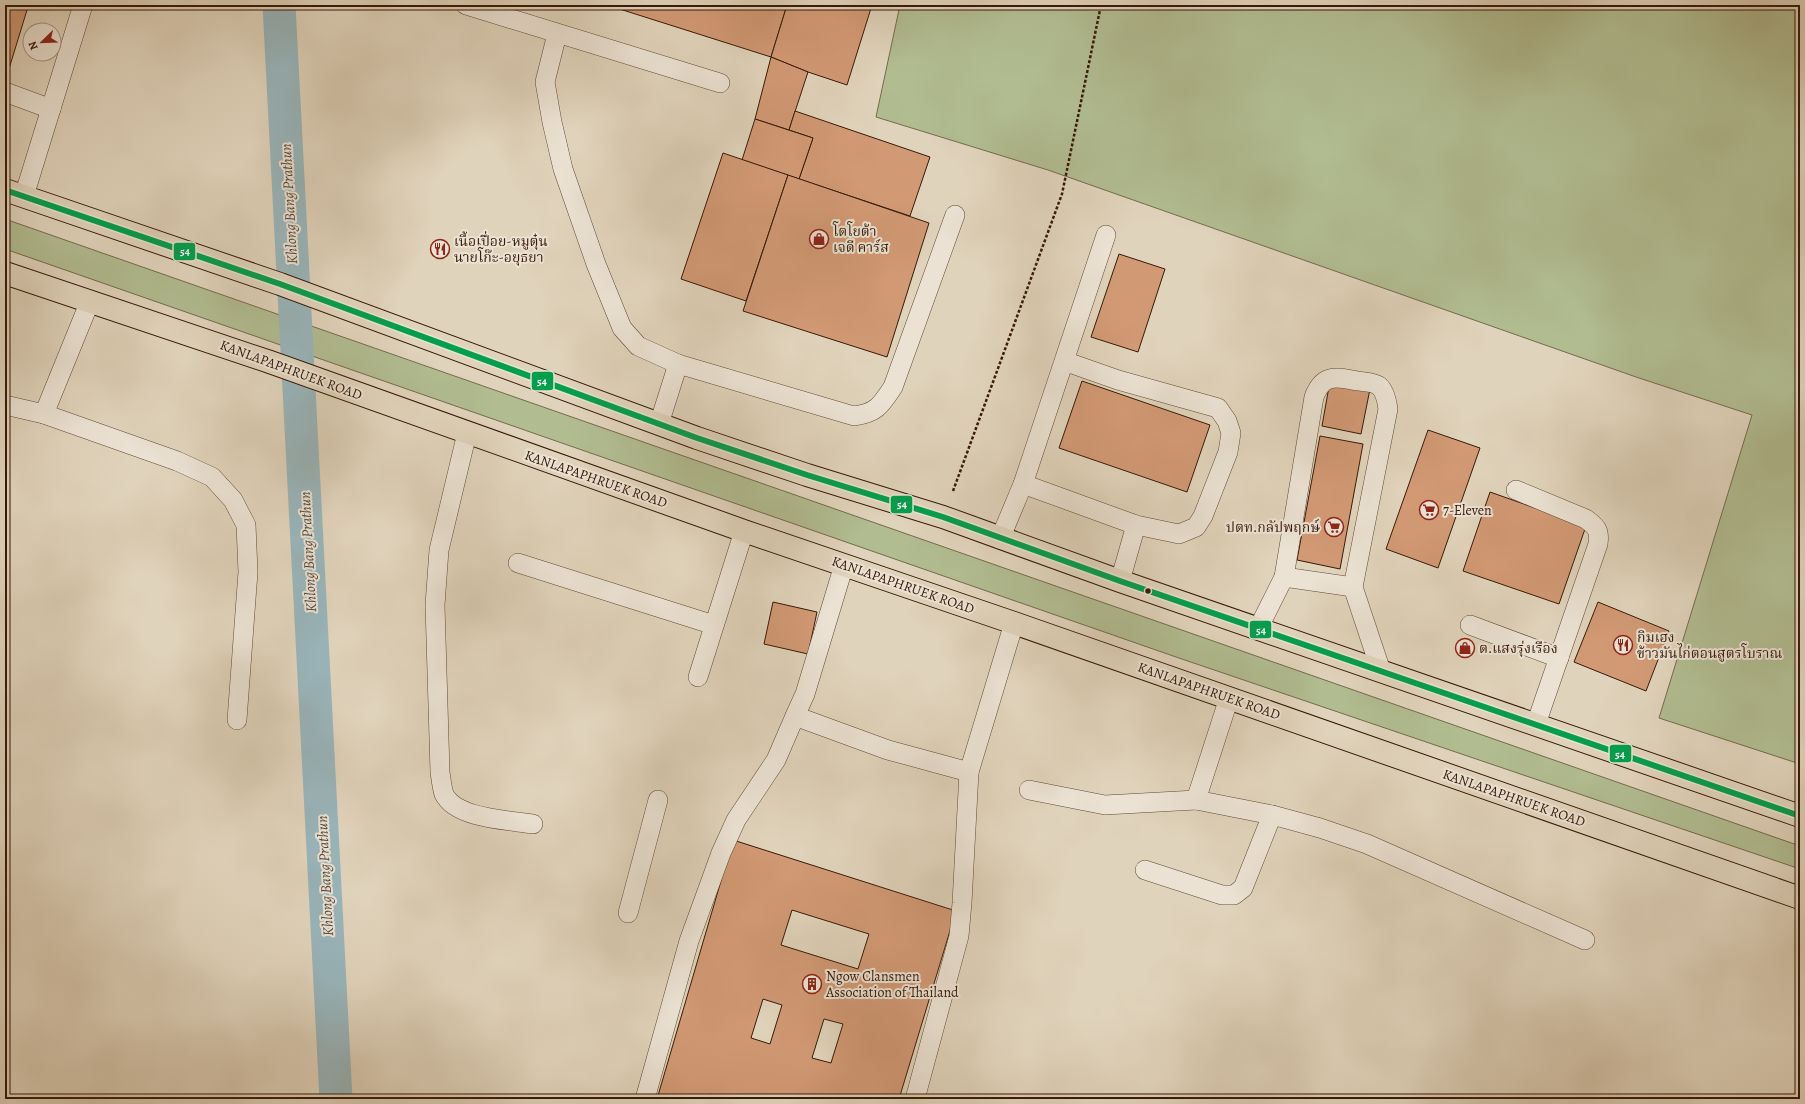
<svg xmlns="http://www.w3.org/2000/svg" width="1805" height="1104" font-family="Alegreya,'Noto Serif Thai',serif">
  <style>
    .green { fill: #b1bc91; stroke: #746a4c }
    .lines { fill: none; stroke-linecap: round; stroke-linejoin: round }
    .canal { stroke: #99b5bb; stroke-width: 33 }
    .building { fill: #d19974; stroke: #371907; fill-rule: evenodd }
    .lane-casing { stroke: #614834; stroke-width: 20 }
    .primary-casing { stroke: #371907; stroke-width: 24 }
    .path { stroke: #371907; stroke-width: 2.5; stroke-dasharray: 3 2; stroke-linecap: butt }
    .lane { stroke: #ebe2d3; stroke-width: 19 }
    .primary { stroke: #e0d3bb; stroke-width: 22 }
    .bus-1-casing { stroke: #ebe2d3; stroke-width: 9 }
    .bus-1 { stroke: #039f4d; stroke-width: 6 }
    .bus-dot { fill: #371907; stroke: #ebe2d3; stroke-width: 1.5 }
    .labels { text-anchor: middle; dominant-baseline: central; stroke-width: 4; stroke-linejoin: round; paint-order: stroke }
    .poi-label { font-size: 14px; fill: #371907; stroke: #ebe2d3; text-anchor: start }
    .street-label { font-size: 14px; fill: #371907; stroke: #ebe2d3 }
    .water-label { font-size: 15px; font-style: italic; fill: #54483d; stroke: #ebe2d3 }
    .line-badge { stroke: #ebe2d3; stroke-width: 1.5 }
    .badge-label { font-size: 11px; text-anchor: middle; font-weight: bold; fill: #fff }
  </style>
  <rect width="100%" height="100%" fill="#e0d3bb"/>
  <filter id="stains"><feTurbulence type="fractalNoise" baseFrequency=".005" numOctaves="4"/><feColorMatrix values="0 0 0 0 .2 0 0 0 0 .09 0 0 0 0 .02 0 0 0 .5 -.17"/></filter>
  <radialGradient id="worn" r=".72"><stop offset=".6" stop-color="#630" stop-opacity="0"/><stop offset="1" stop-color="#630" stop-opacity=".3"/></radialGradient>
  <g class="green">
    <polygon points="900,5 1800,5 1800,764 1659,718 1752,415 1636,377 1048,170 876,117"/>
    <polygon points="5,219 1800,846 1800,869 1176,657 5,249"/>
  </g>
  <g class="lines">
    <polyline class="canal" points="279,5 336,1099"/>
  </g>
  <g class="building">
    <polygon points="5,5 12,5 27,10 8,72 5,71"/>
    <polygon points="607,5 787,5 771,57"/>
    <polygon points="787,5 872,5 847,85 808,72 771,57"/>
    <polygon points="771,57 808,72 789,130 755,119"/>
    <polygon points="795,111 930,157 910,216 799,179 813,138 789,130"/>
    <polygon points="755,119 813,138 799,179 742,160"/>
    <polygon points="723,153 788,175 746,301 681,279"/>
    <polygon points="788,175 929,223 887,357 743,311"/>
    <polygon points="1119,254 1165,269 1138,352 1091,337"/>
    <polygon points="1082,381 1210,425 1187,492 1059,448"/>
    <polygon points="1330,381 1370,389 1361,434 1322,426"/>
    <polygon points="1428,430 1480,448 1438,568 1386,549"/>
    <polygon points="1320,436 1363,444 1340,569 1297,560"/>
    <polygon points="1490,492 1586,526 1559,604 1463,571"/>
    <polygon points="773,602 817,612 808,654 764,644"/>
    <polygon points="1598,602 1669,631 1646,691 1574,662"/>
    <path d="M 733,840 L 956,911 L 899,1099 L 728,1099 L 710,1094 L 708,1099 L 657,1099 ZM 792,910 L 869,934 L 858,969 L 781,945 ZM 763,999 L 782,1005 L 770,1044 L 751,1038 ZM 824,1019 L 843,1024 L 831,1063 L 812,1058 Z"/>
  </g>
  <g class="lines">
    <g class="lane-casing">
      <g id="lane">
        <polyline points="466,5 720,83"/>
        <polyline points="557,34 545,82 552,122 563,169 596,264 622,328 638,346 678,364"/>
        <polyline points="5,92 51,109"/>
        <polyline points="24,196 83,5"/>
        <polyline points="1064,361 1118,380 1218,408 1227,421 1231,433 1228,452 1203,516 1196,527 1179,534 1136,525 1023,484 1106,235"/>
        <polyline points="5,405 44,414 90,301"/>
        <polyline points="44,414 177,461 212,477 233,500 246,525 248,572 237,720"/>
        <path d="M 659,424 L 678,364 L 854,416 C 877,413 881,405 893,387 L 955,215"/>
        <path d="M 467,433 L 439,550 L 435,605 L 440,772 C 441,779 442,788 444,794 C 456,819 509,820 533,824"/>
        <path d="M 1516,490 L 1586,519 C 1597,527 1600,531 1598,544 L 1536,724"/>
        <polyline points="1000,539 1023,484"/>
        <polyline points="518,563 714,625"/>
        <polyline points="1284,577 1353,587"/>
        <polyline points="1120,581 1136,525"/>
        <polyline points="1470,625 1559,658"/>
        <path d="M 1258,629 L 1284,577 L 1314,397 C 1323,373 1336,377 1358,381 C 1364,382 1374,382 1379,386 C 1385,391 1387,402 1388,409 L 1353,587 L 1381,671"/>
        <polyline points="698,677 744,531"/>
        <polyline points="1229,698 1196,800 1272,815 1320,828 1367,844 1585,940"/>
        <polyline points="795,716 805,694 844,565"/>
        <polyline points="1029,790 1105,805 1196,800"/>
        <polyline points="1145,870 1222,895 1234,895 1243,888 1272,815"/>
        <polyline points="628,913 658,800"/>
        <polyline points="645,1099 689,941 721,853 736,820 776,760 795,716 888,750 969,772"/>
        <polyline points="915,1099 959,936 962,903 969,772 1014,623"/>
      </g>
    </g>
    <g class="primary-casing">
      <g id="primary">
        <polyline points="5,190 280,284 697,438 807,475 943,517 1120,581 1800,816"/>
        <polyline points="5,273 270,362 744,531 1014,623 1800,898"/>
      </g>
    </g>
    <polyline class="path" points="953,491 1062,194 1101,5"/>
    <use href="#lane" class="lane"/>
    <use href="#primary" class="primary"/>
    <g class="bus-1-casing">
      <polyline id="bus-1" points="5,190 280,284 697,438 807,475 943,517 1120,581 1800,816"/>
    </g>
    <use href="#bus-1" class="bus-1"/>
  </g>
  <defs>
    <g id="shop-ring" transform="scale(1)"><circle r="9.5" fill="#ebe2d3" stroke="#8f2418" stroke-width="1.5"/><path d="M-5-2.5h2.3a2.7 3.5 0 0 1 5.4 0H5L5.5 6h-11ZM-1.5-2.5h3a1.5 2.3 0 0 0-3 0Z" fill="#8f2418"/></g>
    <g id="restaurant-ring" transform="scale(1)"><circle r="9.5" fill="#ebe2d3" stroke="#8f2418" stroke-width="1.5"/><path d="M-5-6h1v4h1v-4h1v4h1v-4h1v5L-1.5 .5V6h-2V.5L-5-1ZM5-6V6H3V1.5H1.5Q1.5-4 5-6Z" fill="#8f2418"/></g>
    <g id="supermarket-ring" transform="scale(1)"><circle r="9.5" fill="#ebe2d3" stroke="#8f2418" stroke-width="1.5"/><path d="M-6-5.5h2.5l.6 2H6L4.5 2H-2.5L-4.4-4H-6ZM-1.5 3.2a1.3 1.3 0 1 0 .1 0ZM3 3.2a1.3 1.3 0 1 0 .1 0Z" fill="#8f2418"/></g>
    <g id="building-ring" transform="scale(1)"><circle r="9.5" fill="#ebe2d3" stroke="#8f2418" stroke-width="1.5"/><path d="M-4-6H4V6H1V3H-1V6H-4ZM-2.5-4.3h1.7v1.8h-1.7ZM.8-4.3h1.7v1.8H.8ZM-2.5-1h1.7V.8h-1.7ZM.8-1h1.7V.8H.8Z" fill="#8f2418"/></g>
  </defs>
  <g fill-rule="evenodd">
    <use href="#shop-ring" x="819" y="239"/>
    <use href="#restaurant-ring" x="440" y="249"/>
    <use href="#supermarket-ring" x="1429" y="510"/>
    <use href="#supermarket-ring" x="1334" y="527"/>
    <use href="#restaurant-ring" x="1623" y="645"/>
    <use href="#shop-ring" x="1465" y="648"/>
    <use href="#building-ring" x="812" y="984"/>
  </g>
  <circle class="bus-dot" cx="1148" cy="591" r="3.5"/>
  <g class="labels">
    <g class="poi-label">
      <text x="833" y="231">โตโยต้า<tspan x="833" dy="16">เจดี คาร์ส</tspan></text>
      <text x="454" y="241">เนื้อเปื่อย-หมูตุ๋น<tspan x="454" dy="16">นายโก๊ะ-อยุธยา</tspan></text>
      <text x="1443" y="510">7-Eleven</text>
      <text x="1320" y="527" text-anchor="end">ปตท.กลัปพฤกษ์</text>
      <text x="1637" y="637">กิมเฮง<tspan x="1637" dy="16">ข้าวมันไก่ตอนสูตรโบราณ</tspan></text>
      <text x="1479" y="648">ต.แสงรุ่งเรือง</text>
      <text x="826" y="976">Ngow Clansmen<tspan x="826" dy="16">Association of Thailand</tspan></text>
    </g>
    <g class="street-label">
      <text transform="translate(291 370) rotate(20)">KANLAPAPHRUEK ROAD</text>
      <text transform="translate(596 479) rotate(19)">KANLAPAPHRUEK ROAD</text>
      <text transform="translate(903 585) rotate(19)">KANLAPAPHRUEK ROAD</text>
      <text transform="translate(1209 691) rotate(19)">KANLAPAPHRUEK ROAD</text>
      <text transform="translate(1514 798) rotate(19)">KANLAPAPHRUEK ROAD</text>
    </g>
    <g class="water-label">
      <text transform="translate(289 204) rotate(-93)">Khlong Bang Prathun</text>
      <text transform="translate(308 552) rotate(-93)">Khlong Bang Prathun</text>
      <text transform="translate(325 876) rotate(-93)">Khlong Bang Prathun</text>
    </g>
  </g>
  <g class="line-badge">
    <rect x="173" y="242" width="23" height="19" rx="4" fill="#039f4d"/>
    <rect x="531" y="371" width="23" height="20" rx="4" fill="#039f4d"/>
    <rect x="890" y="495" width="23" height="19" rx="4" fill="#039f4d"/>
    <rect x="1249" y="620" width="23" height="19" rx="4" fill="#039f4d"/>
    <rect x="1609" y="744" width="23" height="19" rx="4" fill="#039f4d"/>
  </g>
  <g class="badge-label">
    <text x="185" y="255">54</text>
    <text x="542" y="385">54</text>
    <text x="902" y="508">54</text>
    <text x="1261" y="634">54</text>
    <text x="1620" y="758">54</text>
  </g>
  <rect width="1805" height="1104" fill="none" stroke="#e0d3bb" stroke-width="20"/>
  <rect x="6" y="6" width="1793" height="1092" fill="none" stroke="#371907" stroke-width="2"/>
  <rect x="10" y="10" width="1785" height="1084" fill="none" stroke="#371907"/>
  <g transform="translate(42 42) rotate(247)"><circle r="19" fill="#ebe2d3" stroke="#a39281"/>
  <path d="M0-3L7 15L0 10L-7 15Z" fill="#8f2418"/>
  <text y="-6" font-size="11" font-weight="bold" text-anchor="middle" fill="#371907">N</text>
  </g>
  <rect width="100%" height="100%" filter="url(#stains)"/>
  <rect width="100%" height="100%" fill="url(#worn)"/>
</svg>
